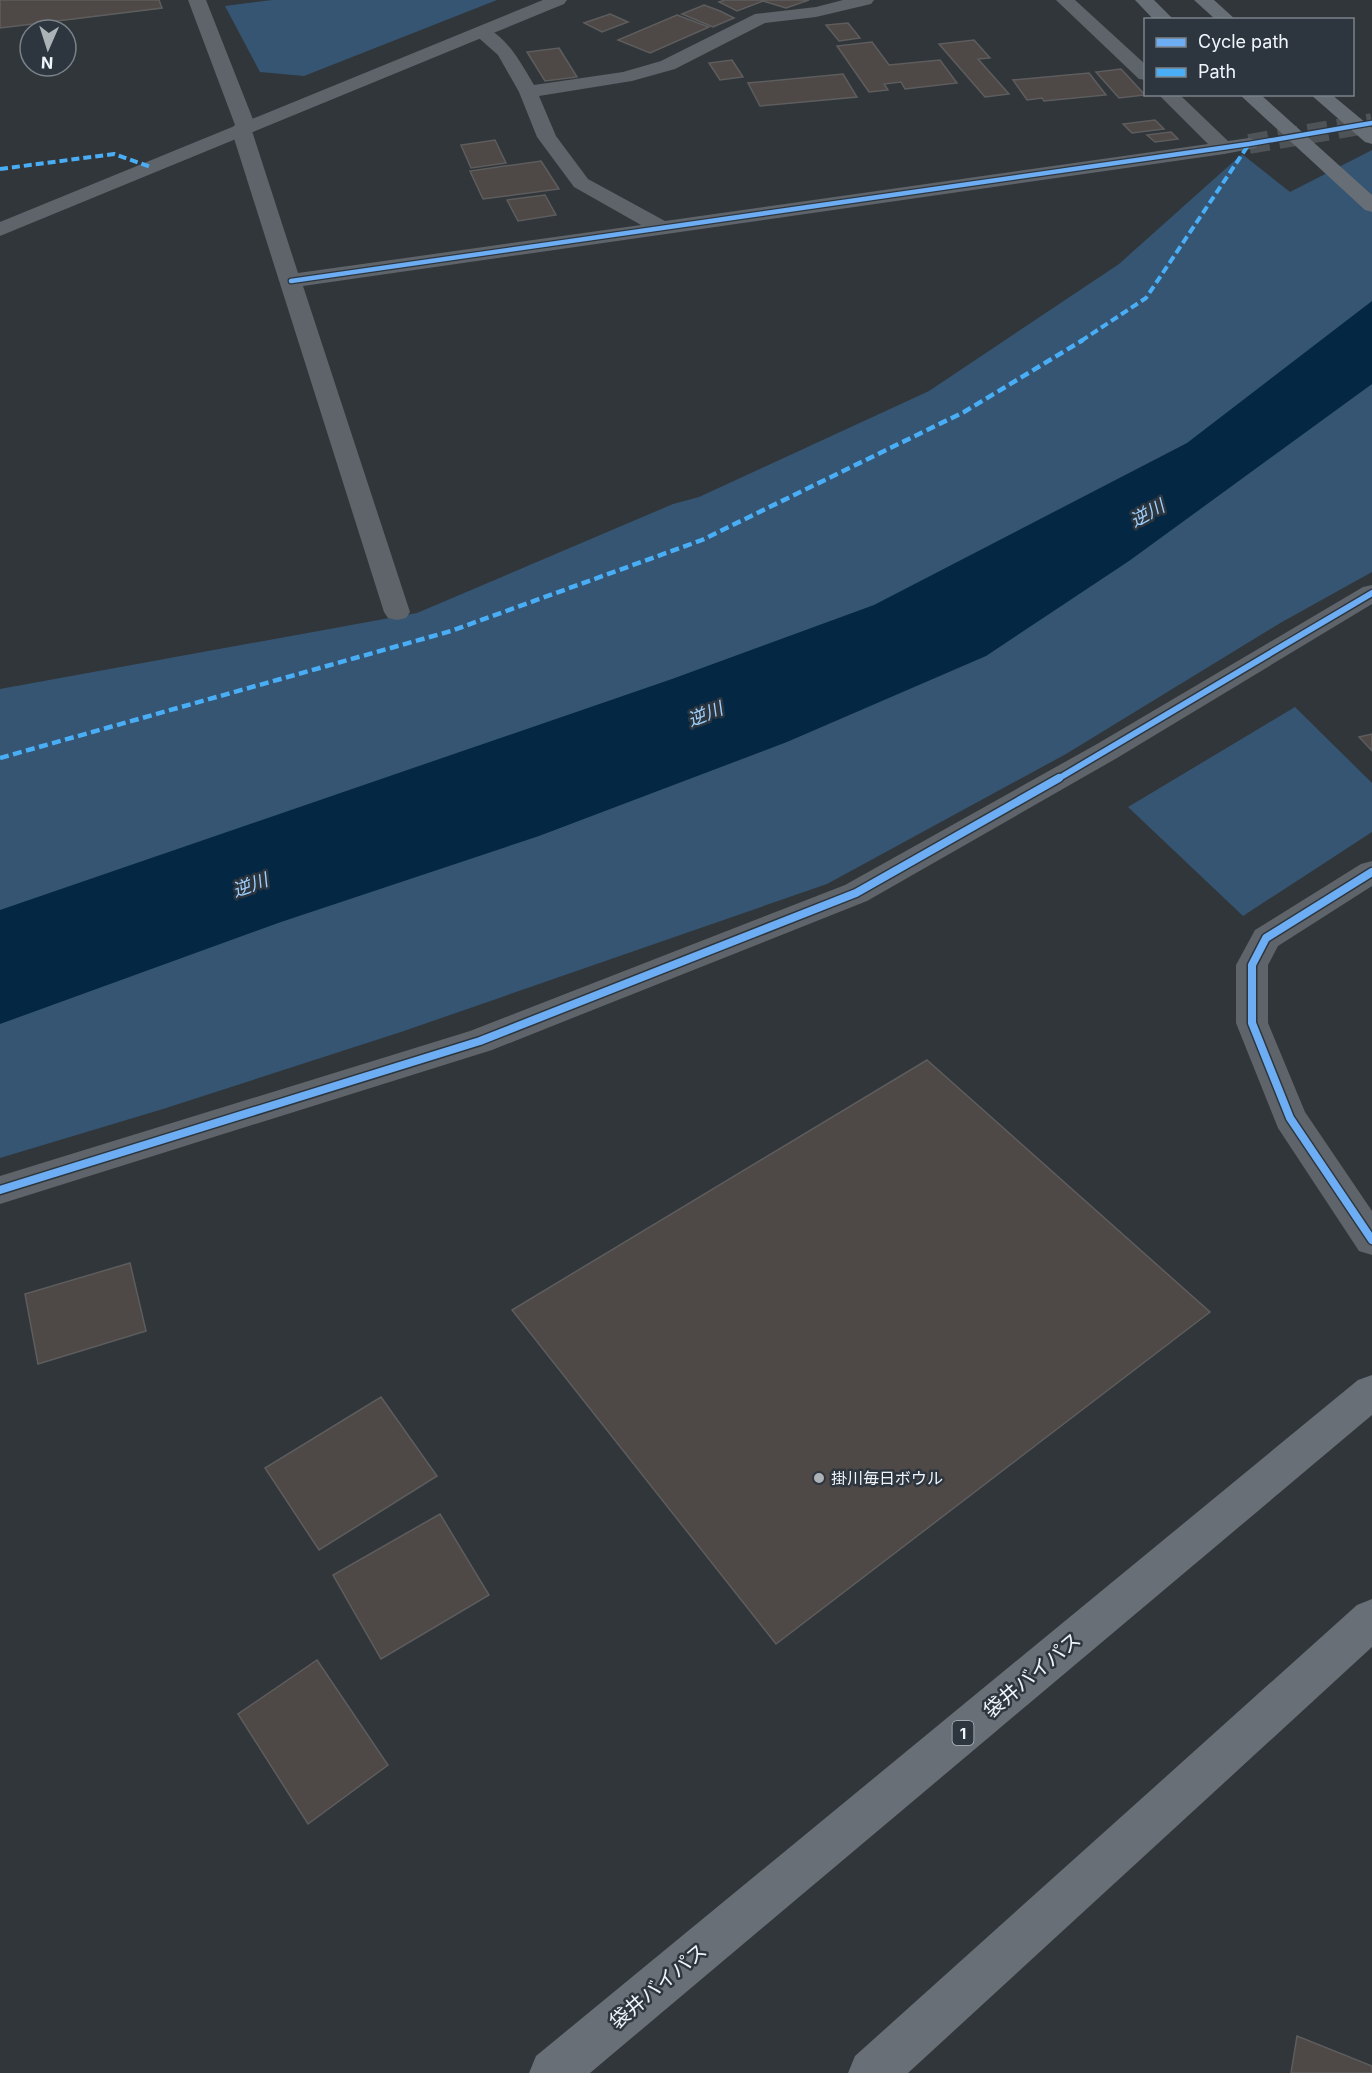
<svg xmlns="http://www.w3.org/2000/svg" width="1372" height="2073" font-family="Inter,'Noto Sans JP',sans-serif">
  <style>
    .green { fill: #355572 }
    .water { fill: #042844 }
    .building { fill: #4e4846; stroke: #5e5d5e; stroke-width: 1.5 }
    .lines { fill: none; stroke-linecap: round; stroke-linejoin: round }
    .minor-tunnel { stroke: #4e5357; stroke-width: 20; stroke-dasharray: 20 10; stroke-linecap: butt }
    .minor { fill: #5e646a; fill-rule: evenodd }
    .tertiary { fill: #5e646a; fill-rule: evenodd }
    .secondary { fill: #676e75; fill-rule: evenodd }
    .trunk { fill: #686f76; fill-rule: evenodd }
    .quiet-far1 { stroke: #49aef6; stroke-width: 4; stroke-dasharray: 8 4; stroke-linecap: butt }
    .quiet { stroke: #49aef6; stroke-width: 4.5; stroke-dasharray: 9 4.5; stroke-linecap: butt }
    .cycleway-far2-casing { stroke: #2d363e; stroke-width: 7 }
    .cycleway-far1-casing { stroke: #2d363e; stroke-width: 9 }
    .cycleway-casing { stroke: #2d363e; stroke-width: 11 }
    .cycleway-far2 { stroke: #6dadf4; stroke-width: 4.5 }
    .cycleway-far1 { stroke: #6dadf4; stroke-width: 6 }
    .cycleway { stroke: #6dadf4; stroke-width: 8 }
    .poi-dot { fill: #adb2b7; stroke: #2d363e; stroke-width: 2 }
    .labels { text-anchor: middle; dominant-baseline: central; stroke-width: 5; stroke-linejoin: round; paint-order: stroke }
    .shield { fill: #2d363e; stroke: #b6bcc2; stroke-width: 1.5 }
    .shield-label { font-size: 15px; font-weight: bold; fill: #f0f5fb }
    .poi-label { font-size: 16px; fill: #f0f5fb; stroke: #2d363e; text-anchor: start }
    .water-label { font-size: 18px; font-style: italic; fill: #9fcffc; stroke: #2d363e }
    .near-street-label { font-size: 20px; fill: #f0f5fb; stroke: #2d363e }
  </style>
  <rect width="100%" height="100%" fill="#31363a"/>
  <g class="green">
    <polygon points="272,0 497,0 304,76 260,72 225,6"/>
    <polygon points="1372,150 1372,572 1282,622 1066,754 827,884 401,1032 163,1109 0,1158 0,689 417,613 673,504 699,497 929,391 1119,264 1242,154 1290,192"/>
    <polygon points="1295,707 1372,783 1372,832 1243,916 1128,807"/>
  </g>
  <polygon class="water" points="1372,301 1372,384 1129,561 986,656 787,742 539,836 281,922 0,1024 0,910 672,679 874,605 1187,443"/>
  <g class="building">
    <polygon points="0,0 159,0 162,8 0,28"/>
    <polygon points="725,0 809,0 786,8 763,1 737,11 719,2"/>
    <polygon points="704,5 720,11 734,18 713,27 682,14"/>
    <polygon points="610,14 628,22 602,32 584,23"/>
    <polygon points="677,15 709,27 650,53 618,40"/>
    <polygon points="848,23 860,38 839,41 826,25"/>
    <polygon points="974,40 990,58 978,59 1009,94 985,97 939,44"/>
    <polygon points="872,42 889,65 940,60 957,83 905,89 901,82 884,84 888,90 869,92 837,46"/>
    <polygon points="559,48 577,77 545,81 527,52"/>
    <polygon points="732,60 743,77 720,80 709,63"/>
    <polygon points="1121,69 1145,95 1119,98 1096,72"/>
    <polygon points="1089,73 1106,95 1044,101 1042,98 1027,100 1013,80"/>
    <polygon points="843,74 857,97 760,106 748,83"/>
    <polygon points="1155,120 1164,129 1132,133 1123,124"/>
    <polygon points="1171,132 1178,139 1155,142 1147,135"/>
    <polygon points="495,140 506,163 471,168 461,145"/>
    <polygon points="541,161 559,189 483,199 470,171"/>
    <polygon points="545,195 556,215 518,221 507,200"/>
    <polygon points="1372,734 1372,751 1359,737"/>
    <polygon points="927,1060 1210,1312 776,1644 512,1310"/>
    <polygon points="130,1263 146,1331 38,1364 25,1294"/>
    <polygon points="381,1397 437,1476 319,1550 265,1468"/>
    <polygon points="440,1514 489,1595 381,1659 333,1575"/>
    <polygon points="317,1660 388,1765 308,1824 238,1714"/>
    <polygon points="1297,2036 1372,2066 1372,2073 1291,2073"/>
  </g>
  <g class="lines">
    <polyline class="minor-tunnel" points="1249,144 1372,123"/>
    <g class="minor">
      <path d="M 188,0 L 206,0 L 256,127 L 252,131 L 298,273 L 641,225 L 574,187 L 537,137 L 519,92 L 498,55 L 472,32 L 475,28 C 500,22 523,67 534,85 L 623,72 L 661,61 L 755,14 L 816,7 L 843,0 L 874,0 L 871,4 L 816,17 L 765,23 L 675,69 L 632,81 L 539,96 L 556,136 L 588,179 L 665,221 L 1208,144 L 1158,94 L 1179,94 L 1228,141 L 1249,138 L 1256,140 L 1259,144 L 1256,148 L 1224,154 L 303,286 L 410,612 L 406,618 L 397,620 L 388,618 L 384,612 L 231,129 L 235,125 Z"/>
      <polygon points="1056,0 1075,0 1146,65 1146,80 1139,79"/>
      <polygon points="1372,585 1372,604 1117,758 867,901 492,1050 0,1204 0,1176 470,1031 845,885 1097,744 1363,587"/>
      <polygon points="1372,861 1372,886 1278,946 1268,965 1268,1023 1305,1112 1372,1211 1372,1255 1359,1251 1278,1128 1236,1023 1236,965 1255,930 1361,864"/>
    </g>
    <polygon class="tertiary" points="543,0 567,0 564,4 0,236 0,222"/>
    <g class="secondary">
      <polygon points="1135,0 1154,0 1174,20 1154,20"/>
      <polygon points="1194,0 1214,0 1236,20 1216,20"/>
      <polygon points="1239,94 1260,94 1372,195 1372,212 1365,210"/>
      <polygon points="1310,94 1331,94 1372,128 1372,144 1365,142"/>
    </g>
    <g class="trunk">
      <polygon points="1372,1375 1372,1415 590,2073 529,2073 536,2056 1358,1380"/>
      <polygon points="1372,1599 1372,1647 908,2073 848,2073 855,2056 1357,1605"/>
    </g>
    <g class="quiet-far1">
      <polyline points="0,169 114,154 151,167"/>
      <polyline points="1081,341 1146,298 1249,144"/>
    </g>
    <polyline class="quiet" points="0,758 451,631 702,540 964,412 1083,340"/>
    <g class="cycleway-far2-casing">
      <polyline id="cycleway-far2" points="291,281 1249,144 1372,123"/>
    </g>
    <g class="cycleway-far1-casing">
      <polyline id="cycleway-far1" points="1056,780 1372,593"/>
    </g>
    <g class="cycleway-casing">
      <g id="cycleway">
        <polyline points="1372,872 1266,938 1252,965 1252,1023 1290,1118 1372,1240"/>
        <polyline points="0,1190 480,1041 856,893 1059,778"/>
      </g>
    </g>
    <use href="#cycleway-far2" class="cycleway-far2"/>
    <use href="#cycleway-far1" class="cycleway-far1"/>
    <use href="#cycleway" class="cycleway"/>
  </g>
  <circle class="poi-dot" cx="819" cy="1478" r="6"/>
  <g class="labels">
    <rect class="shield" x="952.5" y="1721" width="21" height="24" rx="4.5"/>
    <g class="shield-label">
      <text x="963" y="1733">1</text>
    </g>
    <g class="poi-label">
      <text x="831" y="1478">掛川毎日ボウル</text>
    </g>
    <g class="water-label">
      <text transform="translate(1147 513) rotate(-29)">逆川</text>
      <text transform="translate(705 714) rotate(-22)">逆川</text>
      <text transform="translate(250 885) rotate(-20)">逆川</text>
    </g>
    <g class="near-street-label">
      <text transform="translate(1032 1675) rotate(-40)">袋井バイパス</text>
      <text transform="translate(658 1986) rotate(-40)">袋井バイパス</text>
    </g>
  </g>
  <rect x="1144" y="18" width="210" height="78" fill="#2d363e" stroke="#7b828a" stroke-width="1.5"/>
  <rect x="1156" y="38" width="30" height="9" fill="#6dadf4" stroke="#7b828a" stroke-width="1.5"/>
  <text x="1198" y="48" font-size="18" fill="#f0f5fb">Cycle path</text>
  <rect x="1156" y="68" width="30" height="9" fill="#49aef6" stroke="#7b828a" stroke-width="1.5"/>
  <text x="1198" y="78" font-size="18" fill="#f0f5fb">Path</text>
  <g transform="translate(48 48) rotate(183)"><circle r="28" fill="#2d363e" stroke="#7b828a" stroke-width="1.5"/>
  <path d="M0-4.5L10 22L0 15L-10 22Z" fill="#adb2b7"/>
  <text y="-9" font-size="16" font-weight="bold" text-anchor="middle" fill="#f0f5fb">N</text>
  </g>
</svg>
